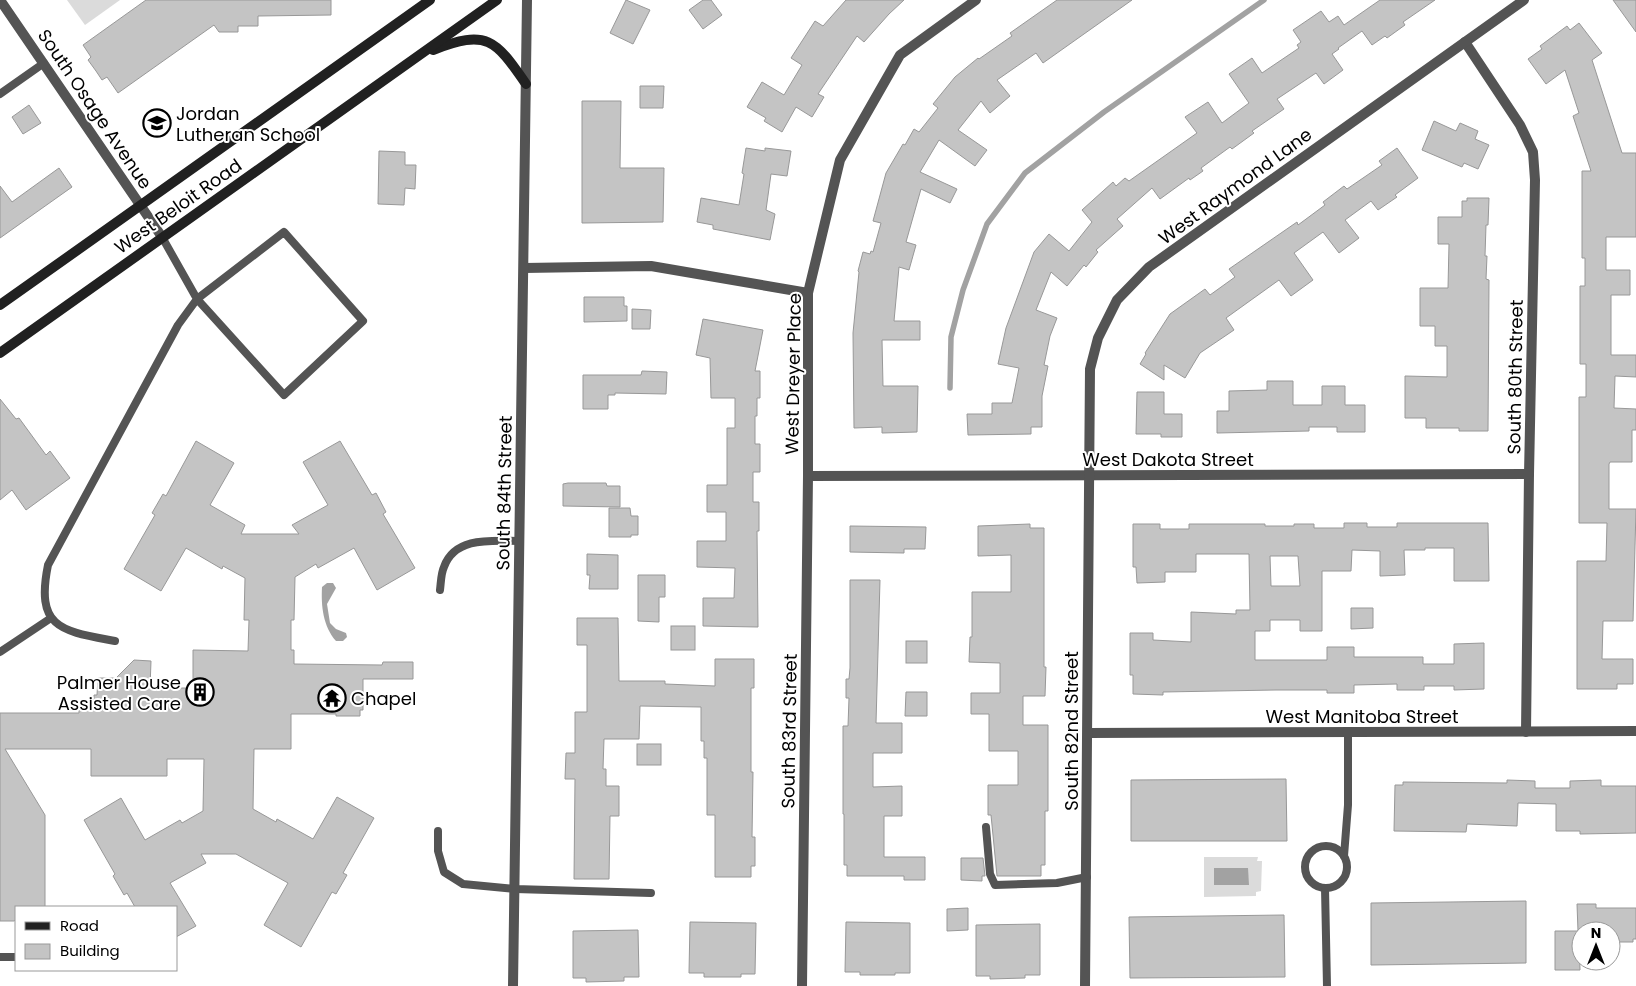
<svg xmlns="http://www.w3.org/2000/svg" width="1636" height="986" font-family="Poppins,sans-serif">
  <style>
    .green { fill: #dbdbdb }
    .water { fill: #a2a2a2 }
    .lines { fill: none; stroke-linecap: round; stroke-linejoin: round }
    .stream { stroke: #a2a2a2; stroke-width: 5.5 }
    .building { fill: #c4c4c4; stroke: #989898; fill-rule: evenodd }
    .service { stroke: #545454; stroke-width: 8 }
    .minor { stroke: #545454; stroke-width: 10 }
    .tertiary { stroke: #545454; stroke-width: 10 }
    .secondary { stroke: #212121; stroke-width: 10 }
    .labels { text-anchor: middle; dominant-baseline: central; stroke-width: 4; stroke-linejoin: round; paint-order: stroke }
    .street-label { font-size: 18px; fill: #000; stroke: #fff }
    .poi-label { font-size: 18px; fill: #000; stroke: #fff; text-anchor: start }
  </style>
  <rect width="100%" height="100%" fill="#fff"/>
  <g class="green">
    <polygon points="67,0 120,0 85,25"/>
    <polygon points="1204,857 1258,857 1257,861 1262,861 1261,891 1256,892 1256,896 1204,897"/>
  </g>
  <g class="water">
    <path d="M 327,583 L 333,583 L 336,588 L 327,604 L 330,623 L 336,629 L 346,633 L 347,637 L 343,641 L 336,641 C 323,626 321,606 322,587 Z"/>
    <polygon points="1214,868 1248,868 1249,885 1214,885"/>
  </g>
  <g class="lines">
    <polyline class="stream" points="950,388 951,337 963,290 987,224 1025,173 1104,112 1264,0"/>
  </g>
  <g class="building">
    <polygon points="146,0 331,0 331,15 258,16 258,26 238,26 238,32 219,32 214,25 118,93 107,77 102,80 96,71 88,60 91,57 83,45"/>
    <polygon points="626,0 650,10 633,44 610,33"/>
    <polygon points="703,0 711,0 722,15 703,29 689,10"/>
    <polygon points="846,0 904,0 889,14 864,42 857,36 818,94 824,97 812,117 796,107 782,132 764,121 766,118 747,107 762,82 784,95 802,65 791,58 815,21 823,26"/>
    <polygon points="1057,0 1132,0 1043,63 1036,53 997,80 1010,96 990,113 981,101 958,130 987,150 975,166 939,140 920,172 957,189 950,203 921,189 906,242 916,245 909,270 899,267 894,321 920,321 920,340 882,340 883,386 918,386 917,432 882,433 882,427 854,428 853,333 859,272 858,271 863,252 870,254 871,251 873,252 881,223 873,221 886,173 903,144 905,145 914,129 919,132 938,108 933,104 955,77 978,58 979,59 1012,36 1010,33"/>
    <polygon points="1380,0 1435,0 1403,22 1405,25 1387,38 1385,36 1372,45 1362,31 1338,48 1339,49 1332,54 1343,70 1324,84 1316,73 1277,99 1284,109 1252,131 1254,133 1232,149 1230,147 1201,168 1203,171 1190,180 1189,178 1160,199 1152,188 1117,219 1123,226 1096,250 1098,252 1086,267 1084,265 1067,286 1051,272 1036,310 1057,318 1050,336 1044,365 1048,366 1042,396 1042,427 1031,427 1031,434 968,435 967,414 992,414 992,403 1012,403 1019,368 998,364 1006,328 1034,252 1049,234 1069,251 1092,222 1082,210 1113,182 1116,186 1125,178 1129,181 1197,133 1185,117 1208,102 1222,123 1249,103 1229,74 1252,58 1262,73 1299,48 1297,45 1301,42 1293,30 1321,11 1329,22 1338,16 1344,25"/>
    <polygon points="1613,0 1636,0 1636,32"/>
    <polygon points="1579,23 1602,53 1592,60 1622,153 1636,153 1636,237 1606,237 1606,270 1630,270 1630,295 1611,295 1611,355 1636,355 1636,377 1615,376 1614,408 1636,409 1636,430 1632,430 1632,462 1610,462 1609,464 1609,509 1636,509 1633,621 1603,621 1602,659 1633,659 1633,684 1617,684 1617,689 1577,689 1577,561 1606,561 1607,523 1579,523 1579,397 1586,397 1586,364 1580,364 1580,286 1585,286 1585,258 1582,258 1582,171 1591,171 1573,116 1579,113 1565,70 1546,84 1528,59 1542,49 1540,46 1567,26 1570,30"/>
    <polygon points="640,86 664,86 663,108 640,108"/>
    <polygon points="582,101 621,101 620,168 664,168 663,222 582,223"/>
    <polygon points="29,105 41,123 23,134 12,117"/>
    <polygon points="1434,121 1456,131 1460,123 1478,131 1475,139 1489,145 1478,169 1464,163 1462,167 1422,150"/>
    <polygon points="746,148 765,151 765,148 791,151 787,176 771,174 766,210 775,214 770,240 713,229 713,225 697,222 701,198 739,205 744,174 742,173"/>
    <polygon points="1397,148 1418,178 1395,195 1397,197 1378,210 1371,201 1345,220 1359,238 1339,253 1323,232 1294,253 1313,280 1291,296 1279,280 1226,318 1234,330 1200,353 1185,378 1164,365 1164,380 1140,364 1146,354 1145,353 1170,314 1205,289 1210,295 1235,277 1229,269 1297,222 1298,225 1325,205 1323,202 1344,186 1347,189 1382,165 1379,161"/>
    <polygon points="379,151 405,152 405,165 416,165 415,189 405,188 404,205 378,204"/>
    <polygon points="59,168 72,187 0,238 0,186 12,202"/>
    <polygon points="1467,198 1489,198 1488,225 1486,225 1485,256 1487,256 1486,279 1489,280 1488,431 1459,431 1459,428 1426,428 1426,418 1405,418 1405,376 1447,377 1447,346 1435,346 1435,326 1420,326 1420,288 1448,288 1449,244 1438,244 1438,217 1462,217 1462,201 1467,201"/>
    <polygon points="584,297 624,297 624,306 627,306 627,321 584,322"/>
    <polygon points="632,309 651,310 650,329 632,329"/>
    <polygon points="703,319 763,330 755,371 760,371 760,398 757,398 757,416 755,416 755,444 760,444 760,472 753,472 753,502 759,502 759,531 757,531 758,627 703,626 703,598 734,598 735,568 697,567 697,541 726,541 726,512 707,512 707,485 727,485 727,428 735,428 735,398 711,398 710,358 696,355"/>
    <polygon points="642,371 667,372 666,394 615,393 615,395 608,395 608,409 583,409 583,375 641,375"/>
    <polygon points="1267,381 1293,381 1293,405 1322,405 1322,386 1345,386 1345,405 1365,405 1365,432 1337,432 1337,427 1309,427 1309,431 1217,433 1217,411 1229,411 1229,391 1267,390"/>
    <polygon points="1137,392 1164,392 1164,414 1182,414 1182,437 1161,437 1161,434 1136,434"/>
    <polygon points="0,399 16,419 19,418 46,455 50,451 70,478 26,510 12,490 0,500"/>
    <polygon points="196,441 234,463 210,505 245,525 241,534 299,534 292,525 328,505 303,462 340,441 372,495 376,493 386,512 383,514 415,568 377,590 354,548 318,568 316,564 295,577 294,620 291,620 291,650 294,650 294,664 382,665 383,662 413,662 413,679 363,679 363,710 360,710 360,716 336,716 336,714 291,714 291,749 254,749 253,809 276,822 277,819 313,839 337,797 374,818 343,873 347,875 336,894 332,892 301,947 264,925 288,883 236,854 201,854 206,863 170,883 196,926 176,937 176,907 135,907 127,893 124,895 113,876 115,874 84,820 121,798 145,840 180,820 182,823 203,811 204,759 167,759 167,776 91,776 91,749 5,749 45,815 45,907 16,907 16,920 14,921 0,921 0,713 79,713 79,706 94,706 94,695 97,695 98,678 116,678 134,660 151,661 150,688 193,688 193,650 248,651 249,620 244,620 245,578 223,566 222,569 186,548 161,591 124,569 155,515 152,513 163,494 166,496"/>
    <polygon points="568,483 606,483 607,486 620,486 620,507 563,506 563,484"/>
    <polygon points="609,508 630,508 631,516 638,516 638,535 631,535 631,537 609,537"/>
    <path d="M 1344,523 L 1367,523 L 1367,527 L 1397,527 L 1397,523 L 1488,523 L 1489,581 L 1454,581 L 1454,548 L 1425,548 L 1425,550 L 1404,550 L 1405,575 L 1380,576 L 1380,551 L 1352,550 L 1351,571 L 1322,571 L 1322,631 L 1300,631 L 1300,620 L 1270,620 L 1270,631 L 1255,631 L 1255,660 L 1327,660 L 1327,647 L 1354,647 L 1354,657 L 1423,657 L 1423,664 L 1454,664 L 1454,644 L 1484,643 L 1484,689 L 1454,690 L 1454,686 L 1424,686 L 1424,690 L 1397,690 L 1397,684 L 1354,685 L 1354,693 L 1327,693 L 1327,690 L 1276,690 L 1163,692 L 1163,695 L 1133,694 L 1133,675 L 1130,675 L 1130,633 L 1153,633 L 1153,640 L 1191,642 L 1191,612 L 1236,614 L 1236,610 L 1250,610 L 1249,554 L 1196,554 L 1196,572 L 1165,572 L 1165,582 L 1137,583 L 1136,567 L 1133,567 L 1133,524 L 1160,524 L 1160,529 L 1189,529 L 1189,524 L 1265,524 L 1265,526 L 1294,526 L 1294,524 L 1314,524 L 1314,528 L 1344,528 ZM 1270,556 L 1298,556 L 1300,586 L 1271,586 Z"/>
    <polygon points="1030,524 1030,528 1044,528 1044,667 1046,667 1045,696 1023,696 1023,725 1048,725 1048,811 1045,811 1045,865 1041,865 1041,876 997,876 991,815 988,815 988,785 1018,785 1018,751 989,751 989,714 971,714 971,693 1000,693 1000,663 969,662 970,637 972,637 972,592 1011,592 1011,555 978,556 978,526"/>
    <polygon points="850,526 926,527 925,549 904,549 904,553 850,552"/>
    <polygon points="587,554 618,555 618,589 589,589 590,575 587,575"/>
    <polygon points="638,575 665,575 665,597 659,597 659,622 638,621"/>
    <polygon points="850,580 880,580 876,723 902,723 902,753 873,753 873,787 902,786 902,816 884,816 884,857 925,857 925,880 904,880 904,876 847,876 847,865 844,865 844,814 843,814 843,726 848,726 849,698 846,698 846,679 849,679 850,668"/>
    <polygon points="1351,608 1373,608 1373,628 1351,629"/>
    <polygon points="577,618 618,618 619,681 665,681 665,684 715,686 715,659 754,659 754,688 751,688 751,772 753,772 752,837 755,837 755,866 751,866 751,877 715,877 715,815 707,815 707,758 704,758 704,741 701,741 701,707 640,706 639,739 604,739 603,769 606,769 606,786 619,786 619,816 610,816 609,879 574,879 575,779 565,779 566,753 575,753 575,712 587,712 587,645 577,645"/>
    <rect x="671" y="626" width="24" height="24"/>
    <rect x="906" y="641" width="21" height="22"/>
    <polygon points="906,692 927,692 927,716 905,716"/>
    <rect x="637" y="744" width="24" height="21"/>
    <polygon points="1286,779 1287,841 1131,841 1131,780"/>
    <polygon points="1507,780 1535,781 1535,788 1570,788 1570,781 1601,780 1601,786 1636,786 1636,833 1580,834 1580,831 1556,831 1556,804 1518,803 1517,826 1467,824 1466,832 1394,831 1395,785 1403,785 1403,782 1507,783"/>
    <polygon points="961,858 983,858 985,876 982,876 982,881 961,880"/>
    <polygon points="1526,901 1526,963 1371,965 1371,903"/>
    <polygon points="1577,904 1596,904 1596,908 1636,908 1636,939 1633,939 1633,942 1611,942 1611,931 1579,931 1580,970 1555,970 1555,931 1578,931"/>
    <polygon points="968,908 968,930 947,931 947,909"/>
    <polygon points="1284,915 1285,977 1130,978 1129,917"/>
    <polygon points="690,922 756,923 755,974 741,974 741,977 704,977 704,973 689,973"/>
    <polygon points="846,922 910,923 910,973 895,973 895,975 860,975 860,972 845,972"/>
    <polygon points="1040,924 1040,975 1025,975 1025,978 990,979 990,976 976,976 976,925"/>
    <polygon points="638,930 639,977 624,977 624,981 586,982 586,978 573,978 573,931"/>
  </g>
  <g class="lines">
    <g class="service">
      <polyline points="0,94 44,63"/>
      <path d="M 440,590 C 441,582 441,573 444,567 C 455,536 493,541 519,541"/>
      <path d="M 115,641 C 62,631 35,629 48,565 L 178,325 L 197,299 L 284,395 L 363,321 L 284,232 L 197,299 L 162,237"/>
      <polyline points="0,652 51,618"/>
      <polyline points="986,827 990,874 995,885 1057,883 1087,877"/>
      <polyline points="438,831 438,851 444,872 463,884 515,889 651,893"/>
      <circle cx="1326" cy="867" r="21"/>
      <polyline points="1344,856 1348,805 1348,732"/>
      <polyline points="1325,888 1327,986"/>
      <polyline points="0,957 16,957"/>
    </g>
    <g class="minor">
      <polyline points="0,0 162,237"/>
      <polyline points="1465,42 1520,125 1533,152 1535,180 1529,474 1526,732"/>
      <polyline points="524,268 651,266 808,293"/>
      <polyline points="808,476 1529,474"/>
      <polyline points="1088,733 1636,731"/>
      <polyline points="802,986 808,476 808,293 840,160 900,55 976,0"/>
      <polyline points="1085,986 1090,369 1098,338 1117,300 1149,267 1524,0"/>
    </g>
    <polyline class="tertiary" points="513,986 527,0"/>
    <g class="secondary">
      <path d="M 433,50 C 487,29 495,39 526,84"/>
      <polyline points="0,305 430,0"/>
      <polyline points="0,353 497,0"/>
    </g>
  </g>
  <defs>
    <g id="school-ring" transform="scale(1.4375)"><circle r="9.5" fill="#fff" stroke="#000" stroke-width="1.5"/><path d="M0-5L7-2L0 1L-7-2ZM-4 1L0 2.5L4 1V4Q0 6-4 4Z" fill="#000"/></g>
    <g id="building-ring" transform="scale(1.4375)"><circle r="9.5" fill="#fff" stroke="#000" stroke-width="1.5"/><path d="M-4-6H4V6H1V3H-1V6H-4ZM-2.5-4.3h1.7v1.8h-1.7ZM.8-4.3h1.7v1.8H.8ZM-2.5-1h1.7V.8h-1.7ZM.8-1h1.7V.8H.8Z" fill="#000"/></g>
    <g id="temple-ring" transform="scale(1.4375)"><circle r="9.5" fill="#fff" stroke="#000" stroke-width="1.5"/><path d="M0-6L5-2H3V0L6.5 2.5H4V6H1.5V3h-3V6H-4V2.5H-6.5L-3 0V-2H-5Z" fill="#000"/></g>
  </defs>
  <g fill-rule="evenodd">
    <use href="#school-ring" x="157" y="123"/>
    <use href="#building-ring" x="200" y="692"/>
    <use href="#temple-ring" x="332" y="698"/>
  </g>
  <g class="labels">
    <g class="street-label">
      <text transform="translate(95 109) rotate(56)">South Osage Avenue</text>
      <text transform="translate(1235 186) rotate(-36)">West Raymond Lane</text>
      <text transform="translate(178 206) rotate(-35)">West Beloit Road</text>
      <text transform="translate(793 374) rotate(-89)">West Dreyer Place</text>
      <text transform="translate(1515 377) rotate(-89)">South 80th Street</text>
      <text x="1168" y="459">West Dakota Street</text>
      <text transform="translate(504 493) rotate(-89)">South 84th Street</text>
      <text x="1362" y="716">West Manitoba Street</text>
      <text transform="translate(789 731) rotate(-89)">South 83rd Street</text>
      <text transform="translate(1071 731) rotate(-90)">South 82nd Street</text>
    </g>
    <g class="poi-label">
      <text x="176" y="113">Jordan<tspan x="176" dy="21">Lutheran School</tspan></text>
      <text x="181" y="682" text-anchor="end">Palmer House<tspan x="181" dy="21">Assisted Care</tspan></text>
      <text x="351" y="698">Chapel</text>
    </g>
  </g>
  <rect x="15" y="906" width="162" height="65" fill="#ffffff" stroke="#999999"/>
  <rect x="25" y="922" width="25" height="8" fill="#212121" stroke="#999999"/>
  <text x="60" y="931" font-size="15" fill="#000000">Road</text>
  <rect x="25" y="944" width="25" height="15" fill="#c4c4c4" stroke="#999999"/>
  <text x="60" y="956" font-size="15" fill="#000000">Building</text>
  <g transform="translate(1596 946)"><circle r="24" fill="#ffffff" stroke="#999999"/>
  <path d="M0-4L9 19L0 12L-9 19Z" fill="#000000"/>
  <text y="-8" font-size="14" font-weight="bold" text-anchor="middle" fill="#000000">N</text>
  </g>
</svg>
